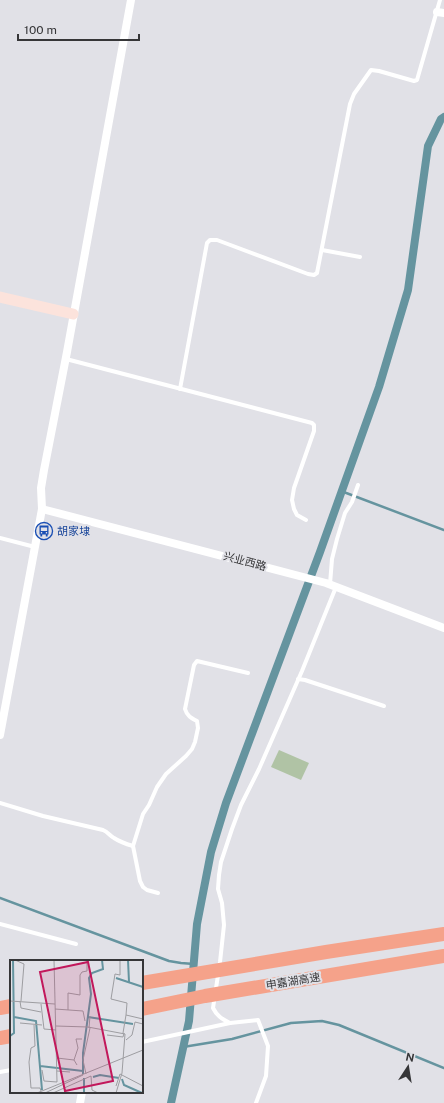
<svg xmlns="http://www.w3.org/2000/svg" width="444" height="1103" font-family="'Public Sans','Noto Sans SC',sans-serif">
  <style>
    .green { fill: #b0c3a5 }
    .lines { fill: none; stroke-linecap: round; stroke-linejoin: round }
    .stream { stroke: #65949f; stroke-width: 2.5 }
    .canal { stroke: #65949f; stroke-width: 8 }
    .lane { stroke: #fff; stroke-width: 4 }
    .street { stroke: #fff; stroke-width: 8 }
    .secondary { stroke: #fce3dc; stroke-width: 11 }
    .highway { stroke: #f5a28a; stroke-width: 14 }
    .labels { text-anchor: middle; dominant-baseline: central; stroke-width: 4; stroke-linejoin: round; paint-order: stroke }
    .transit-label { font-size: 11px; fill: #164399; stroke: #e1e1e7; text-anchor: start }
    .street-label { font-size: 11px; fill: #363638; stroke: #e1e1e7 }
    .inset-river { fill: none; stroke: #65949f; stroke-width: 2 }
    .inset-road { fill: none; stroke: #9d9da1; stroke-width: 1 }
    .view { fill: #c2185b; fill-opacity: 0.15; stroke: #c2185b; stroke-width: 2 }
    .inset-edge { fill: none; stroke: #363638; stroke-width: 2 }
  </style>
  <rect width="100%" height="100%" fill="#e1e1e7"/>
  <polygon class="green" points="279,750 309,763 301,780 271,767"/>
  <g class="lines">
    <g class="stream">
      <polyline points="341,491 444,530"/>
      <polyline points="0,898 169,961 181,963 194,964"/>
      <polyline points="183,1047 232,1039 291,1023 322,1021 339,1025 444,1068"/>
    </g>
    <polyline class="canal" points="171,1103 189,1021 197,924 211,852 226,803 320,552 379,387 408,290 428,146 441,119 444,117"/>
    <g class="lane">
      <polyline points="322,250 360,257"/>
      <polyline points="66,359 312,423 314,425 314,431 294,488 292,500 294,509 297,515 306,520"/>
      <polyline points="180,389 207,243 210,240 217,240 308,274 314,275 317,273 350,104 354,94 371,70 379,71 414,81 417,80 440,0"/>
      <polyline points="0,538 35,547"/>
      <polyline points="330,584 332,559 337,539 345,513 352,502 358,485"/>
      <polyline points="298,679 305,680 384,706"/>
      <path d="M 0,803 L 43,816 L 103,830 C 108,832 110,836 114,838 C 120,842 126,844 133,846"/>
      <path d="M 158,893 L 147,890 L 143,887 L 140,881 L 133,846 L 143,814 L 149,805 L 157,787 L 166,774 L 186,756 L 192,749 L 195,742 L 198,728 L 197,721 C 191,718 187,716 185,709 L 194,665 L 197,661 L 248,673"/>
      <polyline points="0,924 76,944"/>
      <path d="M 230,1023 C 222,1019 217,1016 213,1008 L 220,962 L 224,925 L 222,903 L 218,889 L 219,875 L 221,862 L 232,829 L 241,805 L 259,769 L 302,671 L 336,587"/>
      <polyline points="142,1042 230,1023 258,1020 268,1046 266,1076 256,1103"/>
      <polyline points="0,1072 11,1070"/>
    </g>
    <g class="street">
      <polyline points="437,12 444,13"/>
      <polyline points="42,509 326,583 444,628"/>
      <polyline points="0,735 42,509 41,488 44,470 67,352 131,0"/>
      <polyline points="80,1103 82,1092"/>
    </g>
    <polyline class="secondary" points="0,297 73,314"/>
    <g class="highway">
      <polyline points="142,983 326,952 444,934"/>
      <polyline points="0,1008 11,1006"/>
      <polyline points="142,1009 205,996 444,956"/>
      <polyline points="0,1038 11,1036"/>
    </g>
  </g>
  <defs>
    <g id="bus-ring" transform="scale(0.9)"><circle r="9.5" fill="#e1e1e7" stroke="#1a4fb4" stroke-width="1.5"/><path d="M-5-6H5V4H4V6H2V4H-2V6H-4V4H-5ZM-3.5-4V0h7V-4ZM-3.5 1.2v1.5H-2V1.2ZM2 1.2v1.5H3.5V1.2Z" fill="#1a4fb4"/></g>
  </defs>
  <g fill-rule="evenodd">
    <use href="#bus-ring" x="44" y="531"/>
  </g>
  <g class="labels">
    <g class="transit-label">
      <text x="57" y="531">胡家埭</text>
    </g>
    <g class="street-label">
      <text transform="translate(245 561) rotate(15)">兴业西路</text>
      <text transform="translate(293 981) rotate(-9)">申嘉湖高速</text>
    </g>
  </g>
  <g transform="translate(10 960)">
    <rect width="133" height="133" fill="#e1e1e7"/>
    <path class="inset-river" d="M 118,0 L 119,22M 106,18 L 133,27M 4,57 L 26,61 L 32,130M 78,57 L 123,64M 0,76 L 4,73 L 3,0M 30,106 L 73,111M 73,114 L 73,93 L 81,34 L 79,18 L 82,13 L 93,9 L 92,0M 83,117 L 90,115 L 109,118M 112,119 L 114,125 L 132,133M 74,133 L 74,118"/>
    <path class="inset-road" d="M 5,0 L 14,4 L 11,41M 44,0 L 47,122M 110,0 L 110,15 L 105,14 L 101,39 L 117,43 L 116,55M 0,41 L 45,44M 10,41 L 11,48 L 31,52M 31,44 L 34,69 L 46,70M 45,49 L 73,51 L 75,61M 58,50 L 58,33 L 70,35 L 70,15 L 72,12 L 77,11 L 77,0M 10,63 L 32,65M 24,65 L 25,86 L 21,88 L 19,102 L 21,128 L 30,128 L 31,131M 46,66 L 78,67 L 115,74 L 112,113 L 106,133M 79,68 L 80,56M 113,73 L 116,55 L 133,59M 97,75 L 113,77 L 114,73M 116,80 L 122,75 L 125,62 L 133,64M 47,98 L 64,100M 67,105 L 64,100 L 68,88 L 66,79 L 72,79M 32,110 L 34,121 L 47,122M 47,111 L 60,112M 76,114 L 73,100 L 80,68M 106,126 L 110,114 L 133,126M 27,133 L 133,90M 35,133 L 73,115M 43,133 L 81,116 L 82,130 L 88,133"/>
    <path class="view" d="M 78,2 L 103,121 L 55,131 L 30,12 Z"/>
    <rect width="133" height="133" class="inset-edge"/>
  </g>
  <g transform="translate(408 1067) rotate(12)" stroke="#e1e1e7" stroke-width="3" paint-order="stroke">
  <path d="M0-3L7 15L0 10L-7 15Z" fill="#363638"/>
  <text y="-6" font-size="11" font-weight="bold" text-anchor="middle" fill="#363638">N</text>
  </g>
  <path d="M18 34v6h121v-6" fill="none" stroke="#363638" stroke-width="2"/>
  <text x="24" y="34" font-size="12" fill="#363638" stroke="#e1e1e7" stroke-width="3" paint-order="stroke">100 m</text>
</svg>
